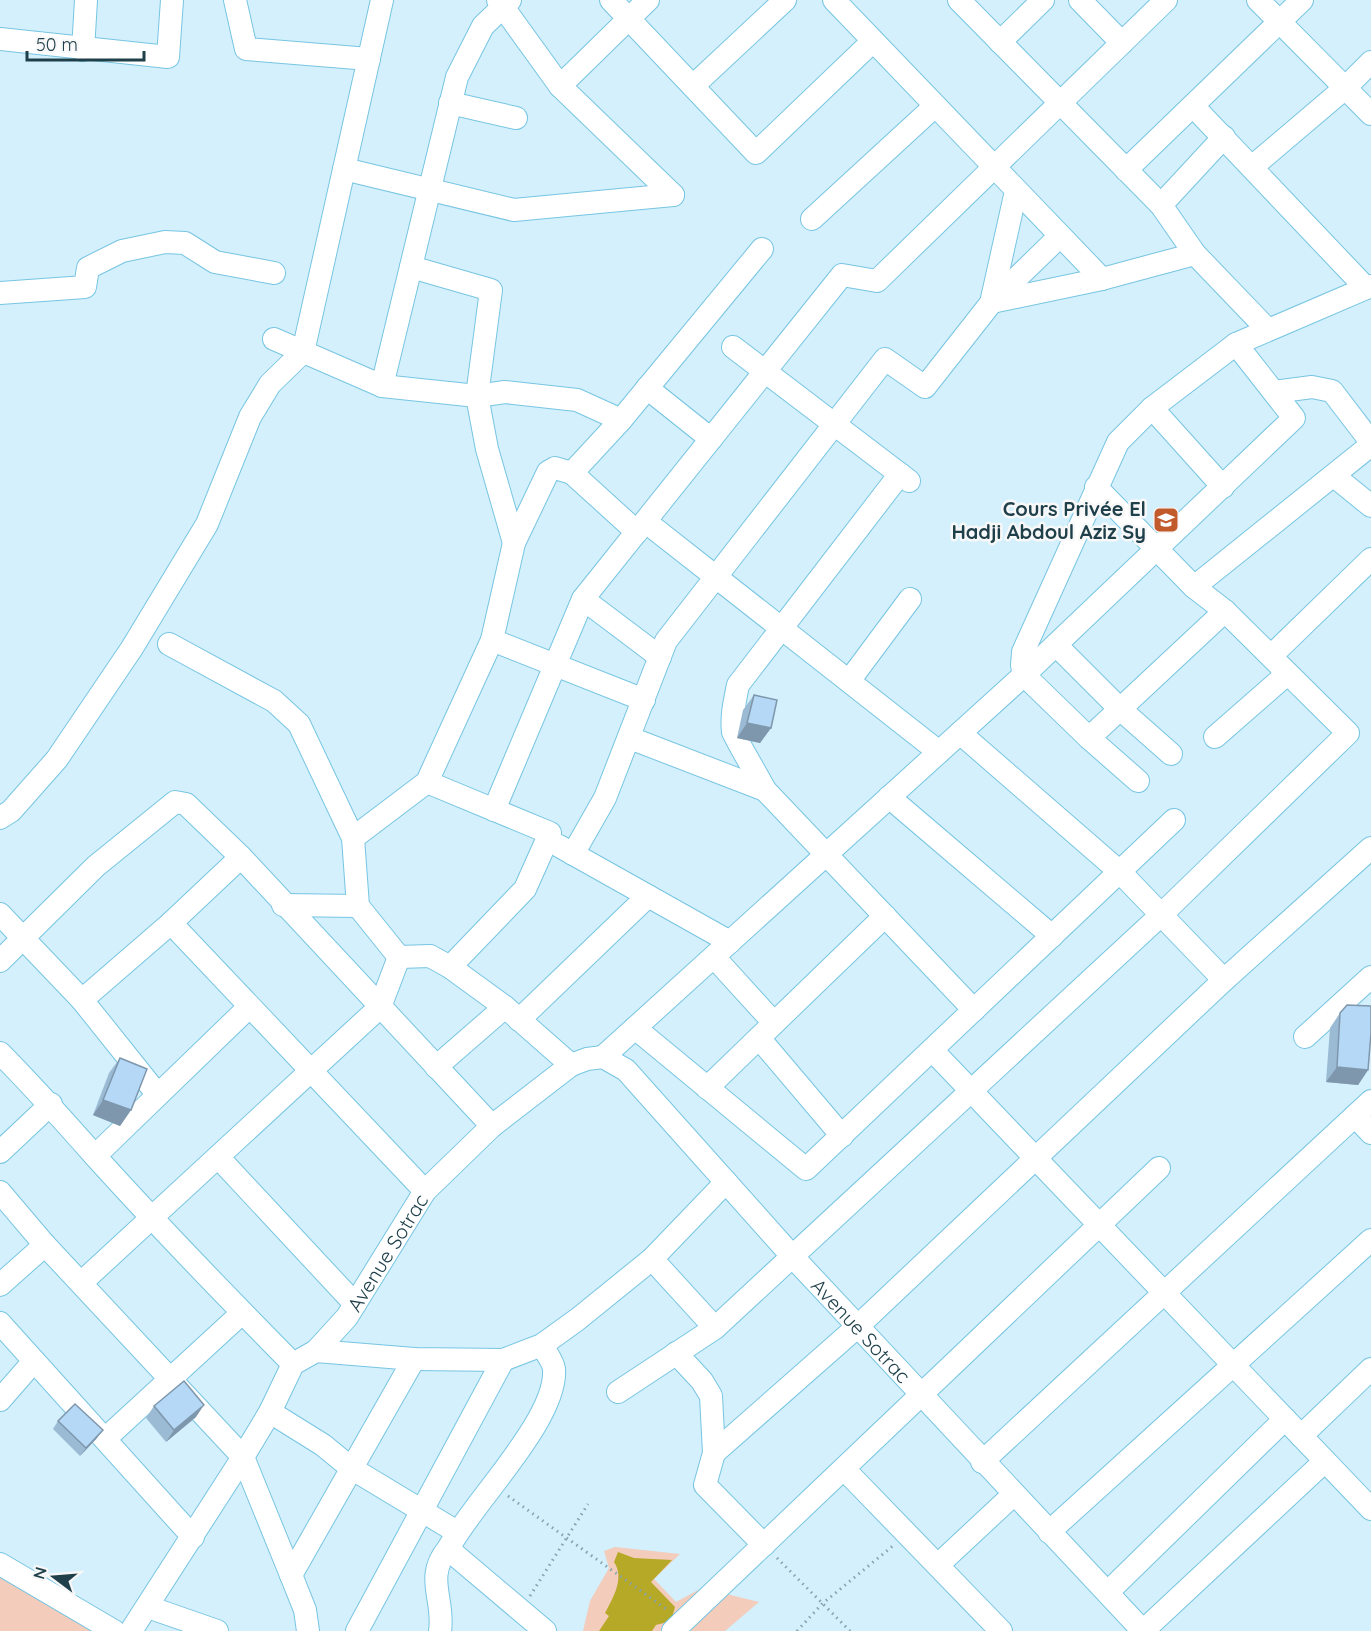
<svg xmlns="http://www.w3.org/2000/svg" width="1371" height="1631" font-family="Quicksand,sans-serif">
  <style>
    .green { fill: #f3ccbb }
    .water { fill: #b5a927 }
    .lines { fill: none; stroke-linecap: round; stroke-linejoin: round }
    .minor-casing { stroke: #77c5e2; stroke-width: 24 }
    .path { stroke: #84a3ae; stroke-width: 3; stroke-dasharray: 1.5 4.5; stroke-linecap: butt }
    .minor { stroke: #fff; stroke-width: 22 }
    .wall { fill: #9bbad4 }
    .shaded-wall { fill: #7e97ac }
    .building { fill: #b4d8f6; stroke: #7e97ac; stroke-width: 1.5 }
    .labels { text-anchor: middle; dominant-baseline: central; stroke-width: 5; stroke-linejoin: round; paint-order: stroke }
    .poi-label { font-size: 20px; font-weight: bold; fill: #1f404b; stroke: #f8f8f8; text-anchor: end }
    .street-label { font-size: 20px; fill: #1f404b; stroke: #f8f8f8 }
  </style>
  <rect width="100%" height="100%" fill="#d3f0fc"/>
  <g class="green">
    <polygon points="615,1547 680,1554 654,1579 676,1602 702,1588 759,1602 725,1631 583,1631 590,1601 609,1568 604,1551"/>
    <polygon points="0,1576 92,1631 0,1631"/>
  </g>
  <path class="water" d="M 618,1552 L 634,1558 L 672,1560 L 651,1582 L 675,1607 L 671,1621 L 656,1625 L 652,1631 L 599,1631 L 609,1616 L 605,1613 C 613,1598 625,1578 614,1562 Z"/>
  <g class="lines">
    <g class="minor-casing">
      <g id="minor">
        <polyline points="235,0 246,49 369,59"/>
        <polyline points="498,0 560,86 673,195"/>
        <polyline points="611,0 756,153 873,41"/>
        <polyline points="834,0 1102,279"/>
        <polyline points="959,0 1161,205 1195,254 1267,329"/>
        <polyline points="1080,0 1122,43"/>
        <polyline points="1258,0 1371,114"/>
        <polyline points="0,39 168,57 172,0"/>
        <polyline points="1000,42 1043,0"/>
        <polyline points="83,50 86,0"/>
        <polyline points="560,86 648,0"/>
        <polyline points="693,86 785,0"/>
        <polyline points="450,103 516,118"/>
        <polyline points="1194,107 1366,288"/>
        <polyline points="1252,167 1345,88 1371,62"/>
        <polyline points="344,169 514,210 673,195"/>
        <polyline points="1126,170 1302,0"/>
        <polyline points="1161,205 1224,137"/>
        <polyline points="812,219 935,106"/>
        <polyline points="411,267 491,290 477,396 487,449 514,543"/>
        <polyline points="0,293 85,287 88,268 122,251 165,242 185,243 215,262 274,273"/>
        <polyline points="992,302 1102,279 1195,254"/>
        <polyline points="991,303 1016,191"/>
        <polyline points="274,339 382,386 477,396 505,392 577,400 621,420"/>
        <polyline points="733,347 909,481"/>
        <polyline points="382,386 457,77 483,26 510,0"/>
        <polyline points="647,388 711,439"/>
        <polyline points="1274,392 1312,387 1332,391 1371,442"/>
        <polyline points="1152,408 1223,487"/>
        <polyline points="572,473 621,420 762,249"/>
        <path d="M 900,474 L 738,685 C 735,700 731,716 733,732 C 734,736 760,780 765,790 L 974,1010"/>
        <polyline points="1334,476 1371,506"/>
        <polyline points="646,522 939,752"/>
        <polyline points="1194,587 1371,445"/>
        <polyline points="583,599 660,657"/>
        <polyline points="492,640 644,700"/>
        <polyline points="169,644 274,701 299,724 353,838 358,906 399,957"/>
        <polyline points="1056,645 1120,709 1171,754"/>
        <polyline points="1271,656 1371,559"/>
        <polyline points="849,681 910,599"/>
        <polyline points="960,733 1120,872 1224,980"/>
        <polyline points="1215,737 1287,674"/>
        <polyline points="630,738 765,790"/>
        <polyline points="1089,738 1225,611"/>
        <polyline points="1138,781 1089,738 1024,675 1022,665 1023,652 1118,442 1152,408 1236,344 1371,286"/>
        <polyline points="427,782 550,833 525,889 450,967"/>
        <polyline points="889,797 1052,936"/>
        <polyline points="494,810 583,599 842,275 877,281 1166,0"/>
        <polyline points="0,818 11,811 57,759 132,648 207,524 250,417 270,384 303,352 382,0"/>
        <polyline points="353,838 427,782 492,640 514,543 548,472 555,468 572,473 637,532"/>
        <polyline points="559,846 730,942"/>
        <polyline points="573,854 605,798 666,641 885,359 925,387 991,303 1060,236"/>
        <polyline points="283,905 358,906"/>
        <polyline points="0,914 82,1000 158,1095"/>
        <polyline points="171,923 425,1191"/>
        <polyline points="399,957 430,956 450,967 505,1007 571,1065"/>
        <polyline points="714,957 774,1023"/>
        <polyline points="0,961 96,866 175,802 186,804 241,857 492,1126"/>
        <polyline points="82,1000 171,923 241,857"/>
        <polyline points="519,1020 648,896"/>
        <polyline points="635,1028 806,1169 1174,820"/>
        <polyline points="1305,1037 1371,977"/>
        <polyline points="759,1038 842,1136"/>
        <polyline points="932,1050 1371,1509"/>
        <path d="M 0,1053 C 33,1086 64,1121 95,1156 C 159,1227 226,1296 293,1364"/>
        <polyline points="603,1057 1024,675 1294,418 1236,344"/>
        <polyline points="436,1067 505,1007"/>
        <polyline points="707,1088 885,916"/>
        <polyline points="1355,1116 1371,1133"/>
        <polyline points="0,1152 51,1104"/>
        <polyline points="95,1156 249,1007"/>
        <polyline points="218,1157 355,1304"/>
        <polyline points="0,1192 45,1245 243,1457 291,1575 305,1610 308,1631"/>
        <polyline points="652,1259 715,1328"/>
        <polyline points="81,1283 380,1007 399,957"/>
        <polyline points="0,1285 45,1245"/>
        <polyline points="0,1323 193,1537"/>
        <path d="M 542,1345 C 545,1352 553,1361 554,1369 C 558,1419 472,1503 448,1549 L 545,1631"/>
        <path id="s1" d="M 316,1351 L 347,1317 L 425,1191 L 492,1126 L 571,1065 L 587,1059 L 603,1057 L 626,1070 L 792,1256 L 1143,1631"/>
        <polyline points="676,1353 702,1381 711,1396 714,1453"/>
        <polyline points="618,1392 715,1328 1161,915 1348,733 1225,611 1194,587 1096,487"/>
        <polyline points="0,1400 34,1361"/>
        <polyline points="270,1412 323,1445 351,1468 457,1532"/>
        <polyline points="1301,1436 1371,1369"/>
        <polyline points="105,1439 242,1313"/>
        <polyline points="982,1462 1371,1101"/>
        <polyline points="844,1469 1001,1631"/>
        <polyline points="1049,1532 1371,1240"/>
        <polyline points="764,1545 705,1485 714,1453 857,1327 1224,980 1371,848"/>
        <polyline points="0,1564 114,1631"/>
        <polyline points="938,1565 1013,1495"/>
        <polyline points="291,1575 414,1359"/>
        <polyline points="1108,1592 1285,1419"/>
        <polyline points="148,1607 217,1631"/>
        <polyline points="131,1631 243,1457 270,1412 293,1364 316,1351 414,1359 503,1360 542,1345 578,1319 652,1259 726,1182"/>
        <polyline points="357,1631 503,1360"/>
        <path d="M 440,1631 C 445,1600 424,1577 448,1549"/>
        <polyline points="673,1631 1159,1168"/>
        <polyline points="1143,1631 1325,1461"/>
      </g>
    </g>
    <g class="path">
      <polyline points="508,1496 669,1611"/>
      <polyline points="777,1558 850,1631"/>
      <polyline points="530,1596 588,1504"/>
      <polyline points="797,1631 822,1604 894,1545"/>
    </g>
    <use href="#minor" class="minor"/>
  </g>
  <g class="wall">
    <polygon points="754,695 771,728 760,743 737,738 743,710"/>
    <polygon points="1340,1013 1368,1070 1358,1085 1326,1082 1330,1028"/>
    <polygon points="120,1058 131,1110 120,1126 93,1115 109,1073"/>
    <polygon points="154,1406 196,1417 166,1442 146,1418"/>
    <polygon points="58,1421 97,1438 80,1456 53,1429"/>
  </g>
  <g class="shaded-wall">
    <polygon points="747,723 771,728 760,743 737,738"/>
    <polygon points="1337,1067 1368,1070 1358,1085 1326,1082"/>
    <polygon points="103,1100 131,1110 120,1126 93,1115"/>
    <polygon points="204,1405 196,1417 166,1442 174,1430"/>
    <polygon points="103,1430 97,1438 80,1456 86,1448"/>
  </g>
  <g class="building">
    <polygon points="754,695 777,700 771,728 747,723"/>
    <polygon points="1347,1005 1371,1006 1371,1033 1368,1070 1337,1067 1340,1013"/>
    <polygon points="120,1058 147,1069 131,1110 103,1100"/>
    <polygon points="184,1381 204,1405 174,1430 154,1406"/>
    <polygon points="75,1404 103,1430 86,1448 58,1421"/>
  </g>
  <defs>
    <g id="school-square" transform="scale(1.35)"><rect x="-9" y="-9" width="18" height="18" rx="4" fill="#c15b2c" stroke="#f8f8f8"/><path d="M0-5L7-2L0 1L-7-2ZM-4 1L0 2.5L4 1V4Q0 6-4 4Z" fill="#fff"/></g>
  </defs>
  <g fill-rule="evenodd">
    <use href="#school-square" x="1166" y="520"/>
  </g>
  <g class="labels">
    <g class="poi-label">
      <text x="1146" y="508">Cours Privée El<tspan x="1146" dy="23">Hadji Abdoul Aziz Sy</tspan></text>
    </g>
    <g class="street-label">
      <text stroke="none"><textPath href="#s1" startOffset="122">Avenue Sotrac</textPath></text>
      <text stroke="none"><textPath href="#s1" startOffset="798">Avenue Sotrac</textPath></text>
    </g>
  </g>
  <g transform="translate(54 1577) rotate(286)" stroke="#f8f8f8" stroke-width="4.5" paint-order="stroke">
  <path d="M0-4.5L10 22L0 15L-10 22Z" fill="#1f404b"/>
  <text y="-9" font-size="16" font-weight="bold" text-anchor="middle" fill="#1f404b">N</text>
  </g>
  <path d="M27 51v9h117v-9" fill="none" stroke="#1f404b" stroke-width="3"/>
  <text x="36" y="51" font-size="18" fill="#1f404b" stroke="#f8f8f8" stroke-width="4.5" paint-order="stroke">50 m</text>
</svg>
